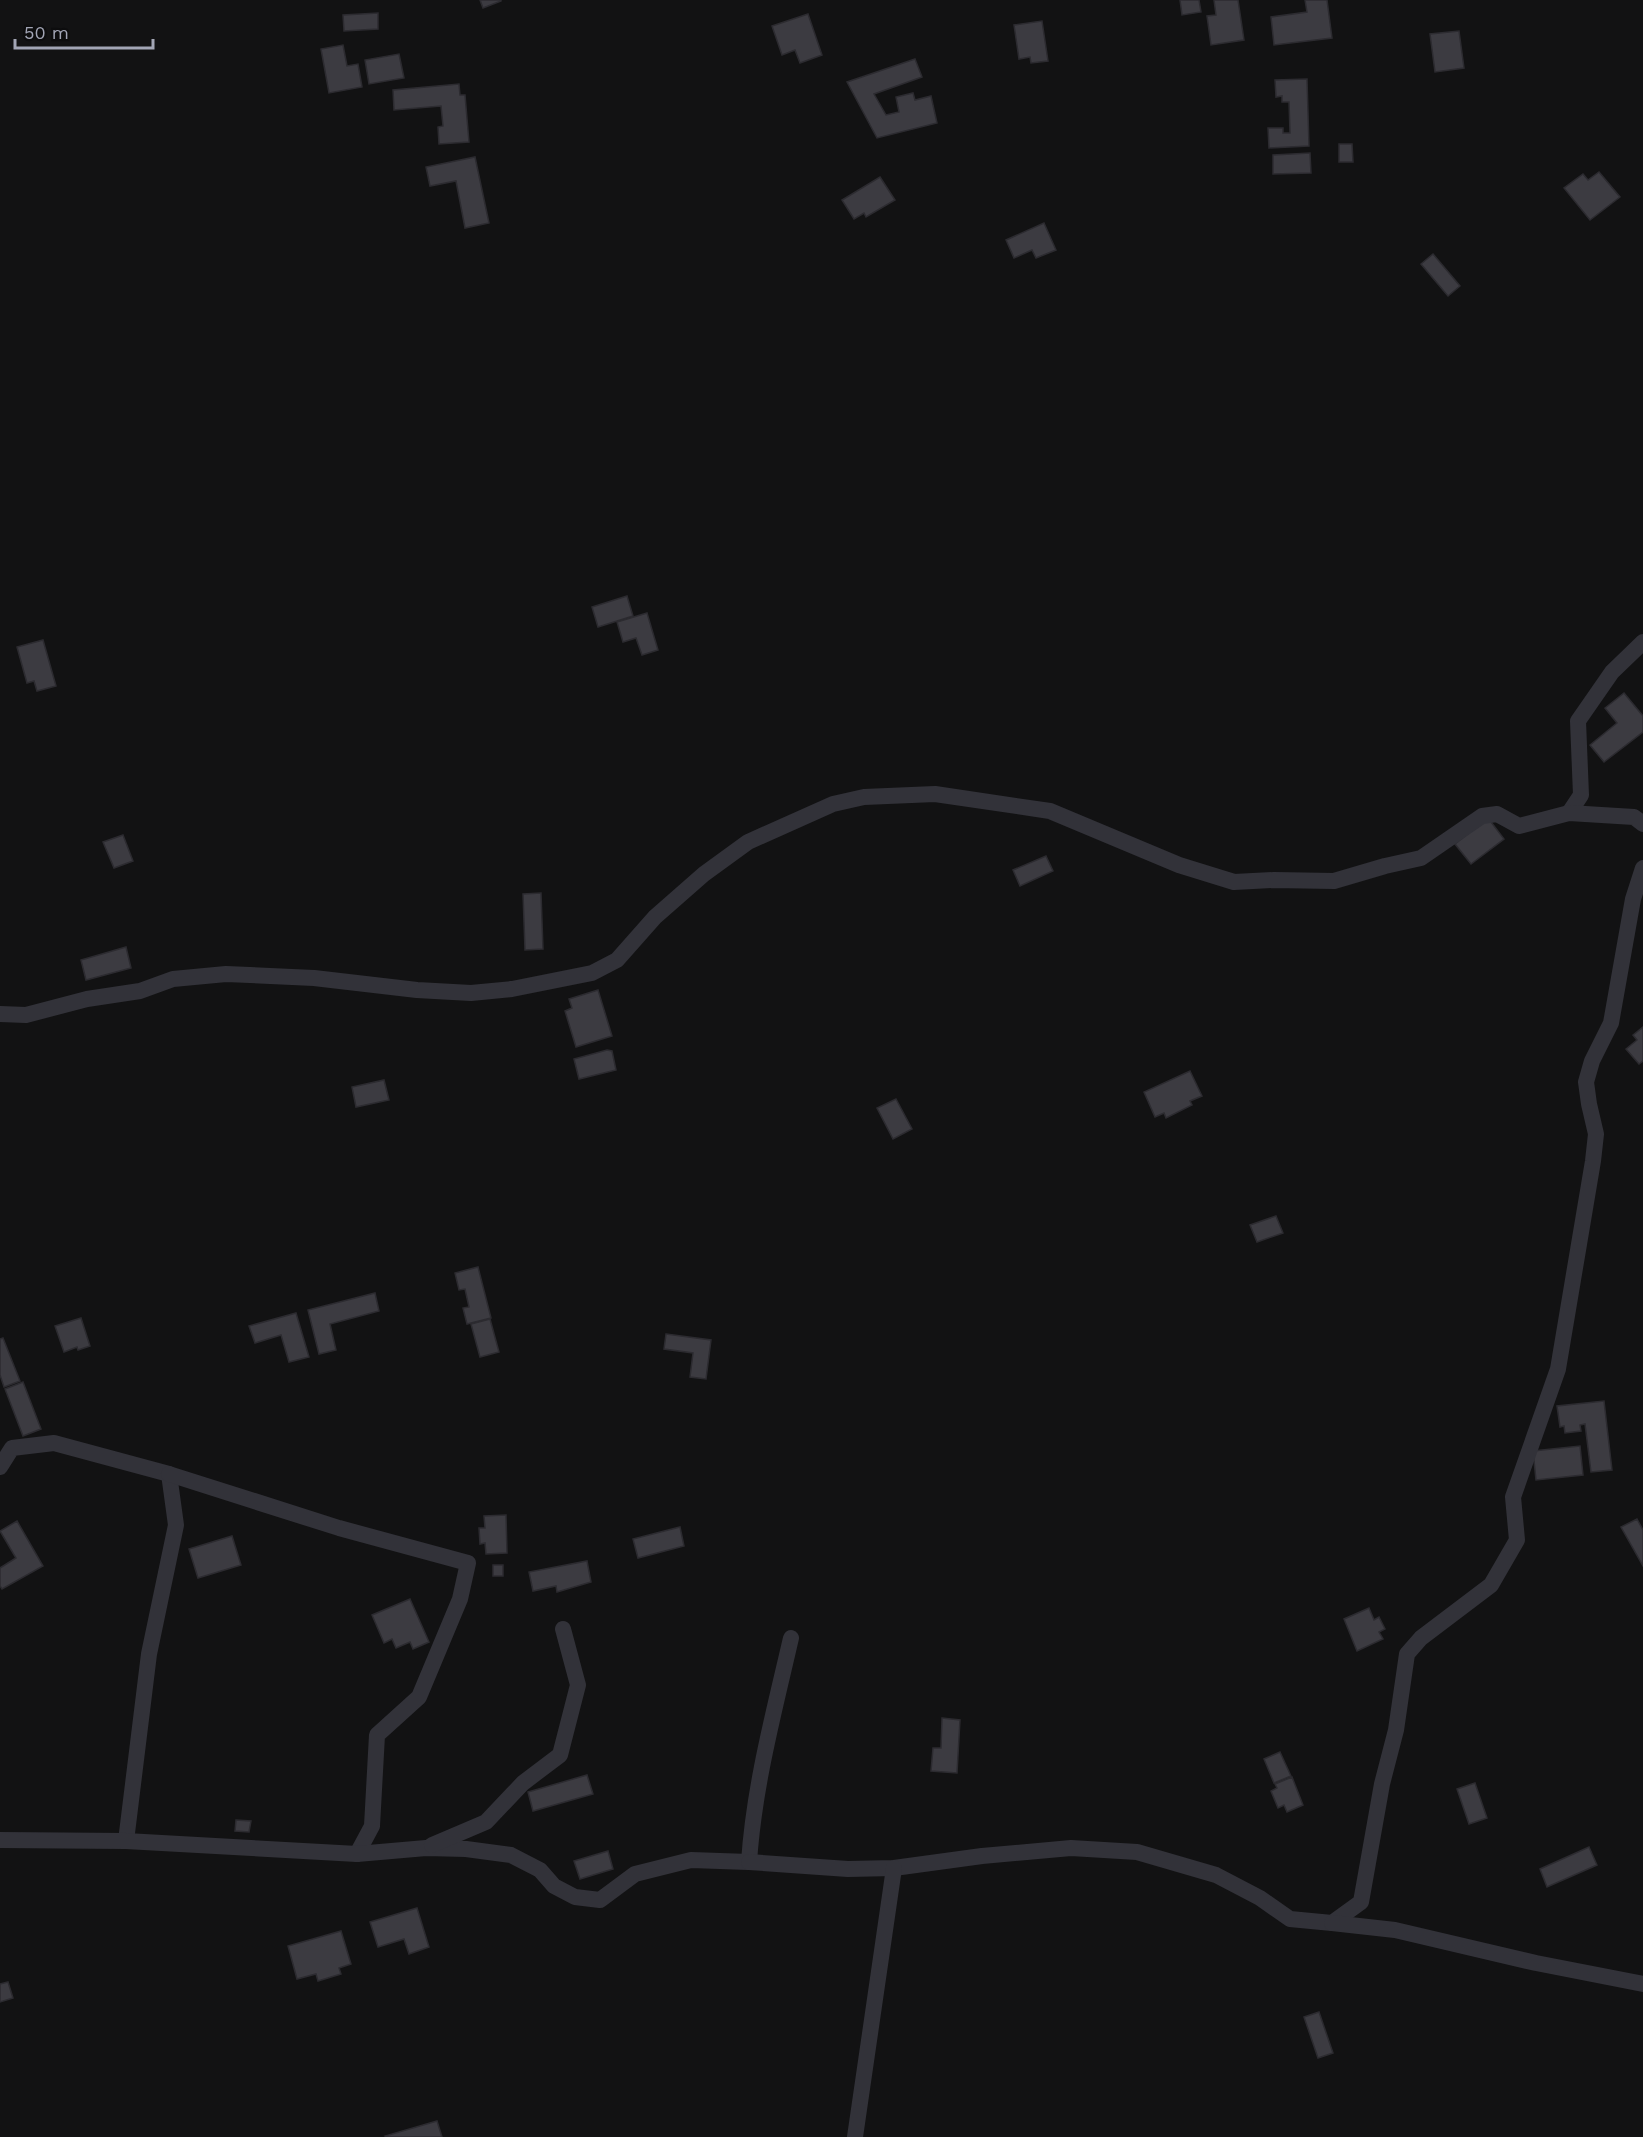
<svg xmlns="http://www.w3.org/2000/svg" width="1643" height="2137" font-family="'Work Sans',sans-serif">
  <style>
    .building { fill: #3c3b41; stroke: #2c2b30; stroke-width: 1.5 }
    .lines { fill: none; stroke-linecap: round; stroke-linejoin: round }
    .minor { stroke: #323239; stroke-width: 16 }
  </style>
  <rect width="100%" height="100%" fill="#121213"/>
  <g class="building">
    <polygon points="480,0 501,0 501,1 483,8"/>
    <polygon points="1180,0 1199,0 1201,12 1182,15"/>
    <polygon points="1214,0 1238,0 1244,40 1211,45 1207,16 1216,15"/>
    <polygon points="1305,0 1327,0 1332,38 1274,45 1271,17 1307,12"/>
    <polygon points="378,13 378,29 344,31 343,15"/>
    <polygon points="808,14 822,55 800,63 795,50 782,55 772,26"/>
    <polygon points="1042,21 1048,61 1031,63 1030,57 1019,59 1014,25"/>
    <polygon points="1459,31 1464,68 1435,72 1430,34"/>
    <polygon points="343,45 347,66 358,64 362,87 329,93 321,49"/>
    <polygon points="399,54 404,78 369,84 365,60"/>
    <polygon points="915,59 922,77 874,94 886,115 899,112 896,97 913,93 915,100 931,96 937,123 877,138 847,82"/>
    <polygon points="1307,79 1309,146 1269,148 1268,128 1283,128 1283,133 1290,133 1289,102 1282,102 1282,96 1276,97 1275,80"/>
    <polygon points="459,84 460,95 465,95 469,142 439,144 438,127 443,126 441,106 394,110 393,90"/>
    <polygon points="1339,144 1352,144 1353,162 1339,162"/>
    <polygon points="1310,153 1311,173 1273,174 1273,155"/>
    <polygon points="475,157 489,223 465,228 456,181 430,186 426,167"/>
    <polygon points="1599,172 1620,197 1590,220 1564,188 1583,174 1588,180"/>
    <polygon points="880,177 895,200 866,217 864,213 854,219 842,200"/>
    <polygon points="1044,223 1056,250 1036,258 1032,250 1014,258 1006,240"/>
    <polygon points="1433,254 1460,286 1448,296 1421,264"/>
    <polygon points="627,596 633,616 598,627 592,607"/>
    <polygon points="647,613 658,650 642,655 636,638 623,642 617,622"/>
    <polygon points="43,640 56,686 37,691 34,681 27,683 17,647"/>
    <polygon points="1624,693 1643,716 1643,732 1604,762 1590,745 1617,723 1605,708"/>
    <polygon points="1488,818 1504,839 1471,864 1455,844"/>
    <polygon points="123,835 133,861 114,868 103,842"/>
    <polygon points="1046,856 1053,871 1020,886 1013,870"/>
    <polygon points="541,893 543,949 525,950 523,894"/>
    <polygon points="126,947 131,968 86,980 81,960"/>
    <polygon points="598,990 612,1036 576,1047 565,1011 572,1008 569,999"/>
    <polygon points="1643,1027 1643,1061 1639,1064 1626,1049 1637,1040 1633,1035"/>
    <polygon points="607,1050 612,1051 616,1070 579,1079 574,1059"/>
    <polygon points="1190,1071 1202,1096 1190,1101 1192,1105 1166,1118 1164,1113 1155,1117 1144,1092"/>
    <polygon points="384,1080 389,1100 356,1107 352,1087"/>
    <polygon points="896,1099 912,1129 893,1139 877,1108"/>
    <polygon points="1276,1216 1283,1233 1257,1242 1250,1225"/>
    <polygon points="478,1267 491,1318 467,1324 463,1308 469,1307 465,1289 459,1290 455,1273"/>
    <polygon points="375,1293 379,1311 330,1324 336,1350 319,1354 308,1310"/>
    <polygon points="296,1313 309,1357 289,1362 281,1335 255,1343 249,1326"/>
    <polygon points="81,1318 90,1346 78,1350 77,1347 64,1352 55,1326"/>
    <polygon points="490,1319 499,1352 480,1357 471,1324"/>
    <polygon points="666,1334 711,1340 706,1379 690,1377 693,1353 664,1349"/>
    <polygon points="3,1338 20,1381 4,1387 0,1375 0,1339"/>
    <polygon points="23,1382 41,1429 23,1436 5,1389"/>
    <polygon points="1604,1401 1612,1470 1591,1472 1585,1424 1580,1425 1581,1431 1565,1433 1564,1426 1560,1427 1557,1406"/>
    <polygon points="1580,1446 1583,1475 1536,1480 1533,1451"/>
    <polygon points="506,1515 507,1553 486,1554 485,1543 480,1544 479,1528 485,1528 484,1516"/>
    <polygon points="1637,1519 1643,1530 1643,1566 1621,1527"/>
    <polygon points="17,1521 43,1566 2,1589 0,1586 0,1568 16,1558 0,1531"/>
    <polygon points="680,1527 684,1546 638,1558 633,1539"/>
    <polygon points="232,1536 241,1565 198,1578 189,1549"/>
    <polygon points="587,1561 591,1582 557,1592 556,1586 533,1591 529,1572"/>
    <rect x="493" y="1565" width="10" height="11"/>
    <polygon points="410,1599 429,1642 413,1649 410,1642 396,1648 392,1639 384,1643 372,1615"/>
    <polygon points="1369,1608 1374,1620 1379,1617 1385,1629 1379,1632 1383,1639 1357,1651 1344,1619"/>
    <polygon points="942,1718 960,1720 957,1773 931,1771 933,1748 941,1748"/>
    <polygon points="1280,1752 1291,1776 1274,1783 1264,1759"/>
    <polygon points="587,1775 593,1794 533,1811 528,1792"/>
    <polygon points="1292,1777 1303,1805 1287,1812 1284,1805 1278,1808 1271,1791 1277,1788 1275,1784"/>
    <polygon points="1475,1783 1487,1818 1469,1824 1457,1789"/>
    <polygon points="236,1820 251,1821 249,1832 235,1831"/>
    <polygon points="1589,1847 1597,1865 1547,1887 1540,1869"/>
    <polygon points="608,1851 613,1869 580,1879 574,1861"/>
    <polygon points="417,1908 429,1947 409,1954 404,1939 378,1947 370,1922"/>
    <polygon points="341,1931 351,1964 339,1968 341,1974 318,1981 316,1974 297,1979 288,1946"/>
    <polygon points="8,1982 13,1998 0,2002 0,1984"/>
    <polygon points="1319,2012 1333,2053 1318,2058 1304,2017"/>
    <polygon points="437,2121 442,2137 386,2137 385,2136"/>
  </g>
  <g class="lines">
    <g class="minor">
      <polyline points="1569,813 1581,795 1578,721 1612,672 1643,642"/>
      <polyline points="0,1014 26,1015 87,999 140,991 173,979 226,974 314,978 417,990 471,993 512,989 592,973 617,960 655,917 704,874 748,842 833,804 864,797 935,794 1050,811 1179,865 1234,882 1274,880 1334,881 1385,866 1421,858 1482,816 1497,814 1519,826 1569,813 1634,817 1643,824"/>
      <polyline points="0,1467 12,1448 54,1443 169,1474 176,1525 149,1654 126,1841"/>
      <polyline points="169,1474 339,1528 468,1563 460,1599 419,1697 377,1735 372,1826 357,1854"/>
      <path d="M 0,1840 L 126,1841 L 357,1854 L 426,1848 L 466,1849 L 511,1855 L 540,1870 L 554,1886 L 575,1897 L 600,1900 L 635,1874 L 691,1860 L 749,1862 C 754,1786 774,1712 791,1638"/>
      <polyline points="432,1845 486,1822 523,1783 560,1755 578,1685 563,1629"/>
      <polyline points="749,1862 848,1869 894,1868 982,1856 1071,1848 1137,1852 1216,1875 1260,1898 1290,1919 1332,1923 1361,1902 1382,1784 1396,1730 1407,1654 1421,1638 1491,1585 1517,1540 1513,1497 1558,1369 1593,1161 1596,1134 1589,1104 1586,1082 1592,1061 1611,1023 1633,899 1643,868"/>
      <polyline points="1332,1923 1395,1930 1536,1963 1643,1984"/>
      <polyline points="855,2137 894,1868"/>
    </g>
  </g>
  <path d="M15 39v9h138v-9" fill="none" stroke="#a2a5b5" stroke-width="3"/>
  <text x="24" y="39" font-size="18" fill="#a2a5b5" stroke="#0d0d0e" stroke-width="4.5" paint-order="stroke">50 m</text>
</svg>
